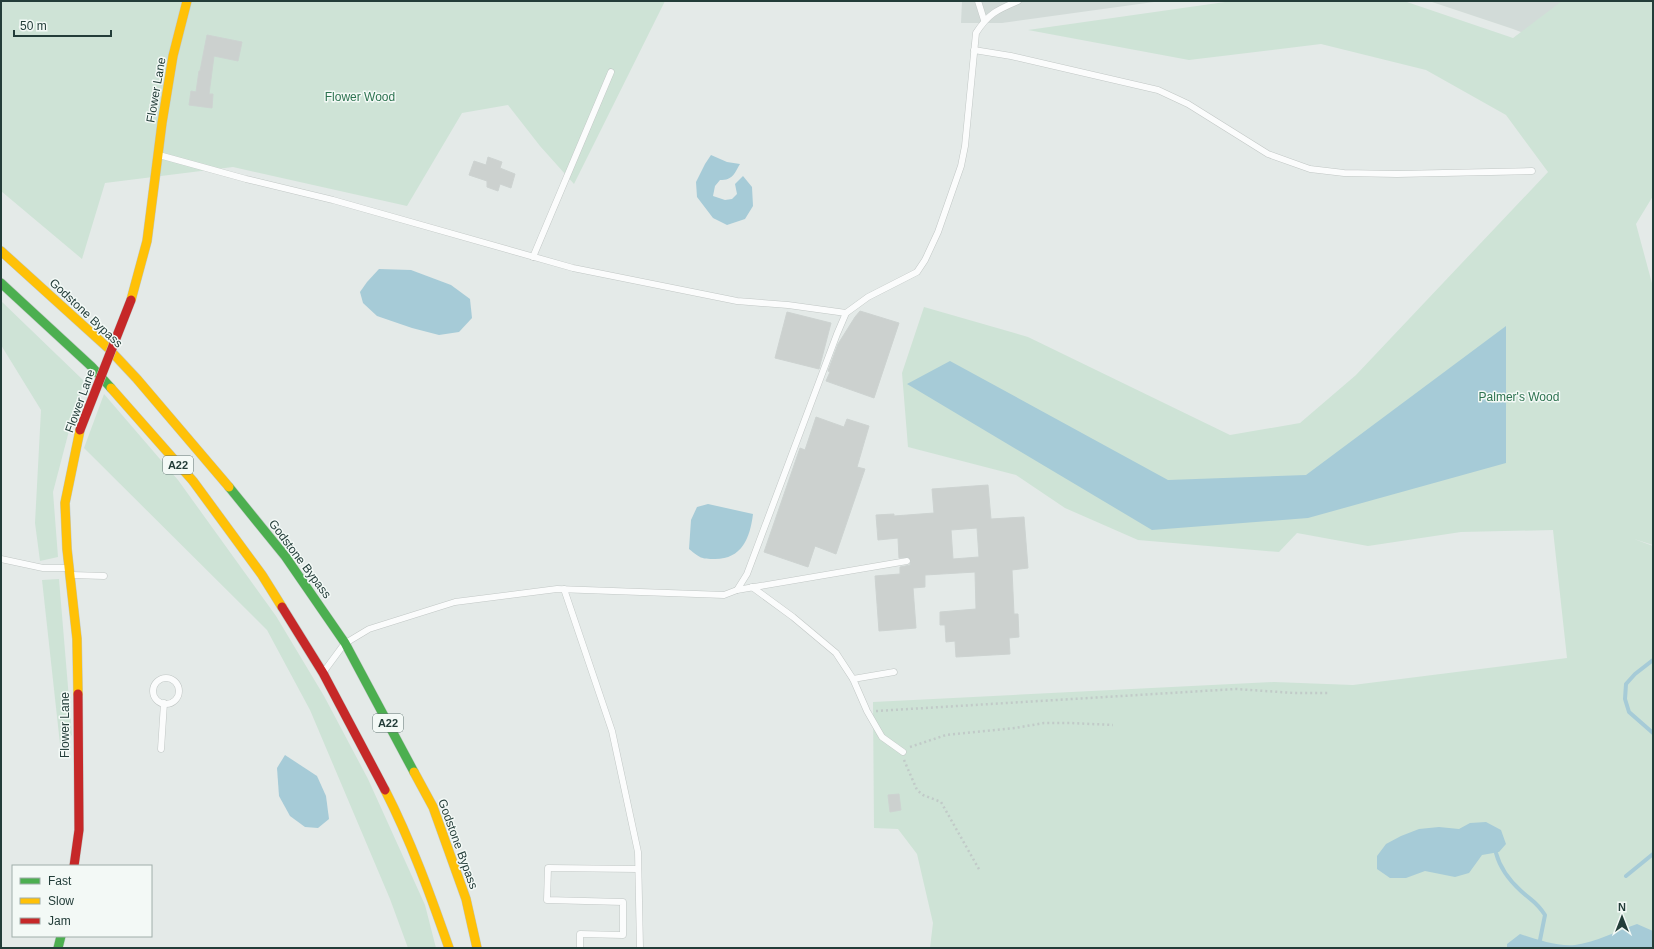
<svg xmlns="http://www.w3.org/2000/svg" width="1654" height="949" font-family="Helvetica,sans-serif">
  <style>
    .built { fill: #d2dbd8 }
    .green { fill: #cee3d6 }
    .water { fill: #a6cbd7 }
    .lines { fill: none; stroke-linecap: round; stroke-linejoin: round }
    .stream { stroke: #a6cbd7; stroke-width: 4 }
    .building { fill: #ccd1cf; stroke: #cdd3d1; fill-rule: evenodd }
    .lane-casing { stroke: #c1c7c5; stroke-width: 7 }
    .fast-casing { stroke: #c0c8c5; stroke-width: 10 }
    .slow-casing { stroke: #c0c8c5; stroke-width: 10 }
    .jam-casing { stroke: #c0c8c5; stroke-width: 10 }
    .path { stroke: #c1cac8; stroke-width: 2.5; stroke-dasharray: 2 3; stroke-linecap: butt }
    .lane { stroke: #fbfcfc; stroke-width: 6 }
    .fast { stroke: #4caf50; stroke-width: 9 }
    .slow { stroke: #ffc107; stroke-width: 9 }
    .jam { stroke: #c62828; stroke-width: 9 }
    .jam-bridge-casing { stroke: #c0c8c5; stroke-width: 10; stroke-linecap: butt }
    .jam-bridge { stroke: #c62828; stroke-width: 9 }
    .labels { text-anchor: middle; dominant-baseline: central; stroke-width: 3; stroke-linejoin: round; paint-order: stroke }
    .shield { fill: #f3f9f6; stroke: #617572; stroke-width: 1 }
    .shield-label { font-size: 11px; font-weight: bold; fill: #233d39 }
    .street-label { font-size: 12px; fill: #233d39; stroke: #f3f9f6 }
    .park-label { font-size: 12px; fill: #2d7350; stroke: #f3f9f6 }
  </style>
  <rect width="100%" height="100%" fill="#e4eae8"/>
  <g class="built">
    <polygon points="962,1 1161,1 1002,23 961,23"/>
    <polygon points="1429,1 1603,1 1579,54 1513,29"/>
  </g>
  <g class="green">
    <polygon points="1,1 665,1 574,184 540,146 508,105 462,113 407,206 233,167 105,183 82,259 1,191"/>
    <polygon points="1232,1 1404,1 1513,38 1562,1 1653,1 1653,196 1636,224 1653,287 1653,545 1634,539 1653,546 1653,948 930,948 933,923 917,854 898,829 874,828 873,702 1274,682 1353,685 1567,658 1553,530 1461,532 1368,546 1297,533 1279,552 1138,540 1065,508 1016,475 908,447 902,373 924,307 1028,337 1230,435 1300,423 1356,375 1548,172 1506,115 1426,70 1321,44 1189,60 1028,30"/>
    <polygon points="1,301 84,381 70,427 53,492 58,557 40,561 35,523 41,410 1,345"/>
    <polygon points="104,394 178,480 276,616 324,696 368,779 425,905 436,948 408,948 390,899 310,710 267,630 84,448"/>
    <polygon points="59,579 72,735 60,744 42,580"/>
  </g>
  <g class="water">
    <path d="M 711,155 L 727,162 L 740,164 C 734,174 733,180 720,180 L 715,186 L 713,196 L 725,200 L 732,199 L 737,194 L 735,184 L 743,176 L 752,187 L 753,206 L 745,219 L 727,225 L 713,218 L 697,197 L 696,182 L 705,164 Z"/>
    <polygon points="379,269 411,270 451,285 470,299 472,318 459,332 439,335 412,328 377,316 363,303 360,292 367,282"/>
    <polygon points="1506,326 1506,463 1308,518 1152,530 907,384 950,361 1168,480 1306,475"/>
    <path d="M 708,504 L 753,514 C 750,538 742,559 715,559 C 701,559 700,558 689,549 L 691,520 L 697,507 Z"/>
    <polygon points="285,755 317,776 326,796 329,819 318,828 305,827 290,816 279,796 277,768"/>
    <polygon points="1486,822 1501,830 1506,844 1499,852 1482,855 1469,873 1455,877 1425,871 1406,878 1390,878 1377,869 1377,856 1386,844 1401,836 1419,829 1439,827 1459,829 1470,823"/>
    <path d="M 1637,924 L 1653,931 L 1653,948 L 1507,948 L 1507,944 L 1520,934 C 1536,939 1558,947 1575,945 C 1596,942 1617,931 1637,924 Z"/>
  </g>
  <g class="lines">
    <g class="stream">
      <polyline points="1653,660 1635,674 1626,684 1625,699 1629,712 1653,733"/>
      <path d="M 1496,853 C 1500,868 1510,881 1521,891 C 1533,902 1536,901 1545,915 L 1540,940"/>
      <polyline points="1626,876 1653,854"/>
    </g>
  </g>
  <g class="building">
    <polygon points="207,35 242,42 238,61 214,56 209,94 213,94 212,108 189,105 191,91 196,92 199,71 200,71"/>
    <polygon points="488,157 502,162 500,168 515,174 511,188 500,184 498,191 487,187 487,181 469,175 474,161 486,165"/>
    <polygon points="860,311 899,323 874,398 826,381 830,372 828,371 838,344 855,317"/>
    <polygon points="787,312 831,323 819,369 775,358"/>
    <polygon points="816,417 844,427 847,419 869,426 857,467 865,469 836,554 815,546 808,567 764,552 800,448 805,450"/>
    <path d="M 988,485 L 991,519 L 1024,517 L 1028,568 L 1012,570 L 1014,614 L 1018,614 L 1019,637 L 1009,638 L 1010,654 L 956,657 L 955,641 L 946,642 L 945,625 L 940,625 L 940,612 L 976,609 L 975,572 L 925,575 L 925,587 L 913,588 L 916,628 L 879,631 L 875,576 L 900,574 L 900,567 L 910,565 L 911,561 L 908,557 L 899,558 L 898,538 L 878,540 L 876,515 L 894,514 L 894,516 L 934,513 L 932,489 ZM 977,528 L 979,557 L 953,559 L 951,530 Z"/>
    <polygon points="899,794 901,810 890,812 888,795"/>
  </g>
  <g class="lines">
    <g class="lane-casing">
      <g id="lane">
        <polyline points="978,1 984,20"/>
        <polyline points="974,50 1011,56 1158,90 1188,104 1268,154 1310,169 1344,173 1397,174 1532,171"/>
        <polyline points="159,155 246,179 333,200 573,268 737,301 788,305 846,313"/>
        <polyline points="533,257 611,72"/>
        <polyline points="1,559 43,568 68,568"/>
        <polyline points="72,575 104,576"/>
        <polyline points="752,587 793,617 836,653 853,679 867,711 882,737 903,752"/>
        <polyline points="564,589 612,731 638,852 640,948"/>
        <polyline points="737,590 907,561"/>
        <path d="M 349,641 L 369,629 L 455,602 L 557,589 L 724,595 L 737,590 L 747,574 L 837,334 L 846,313 L 868,297 L 917,272 L 925,260 L 938,232 L 961,166 L 965,146 L 976,33 C 989,13 997,10 1018,1"/>
        <polyline points="325,670 342,647"/>
        <circle cx="166" cy="691" r="13"/>
        <polyline points="853,679 894,672"/>
        <polyline points="161,749 164,703"/>
        <polyline points="580,948 580,934 623,935 623,902 547,900 548,868 638,869"/>
      </g>
    </g>
    <g class="fast-casing">
      <g id="fast">
        <polyline points="1,283 92,367 111,388"/>
        <polyline points="229,487 285,556 345,643 414,772"/>
        <polyline points="58,948 61,936"/>
      </g>
    </g>
    <g class="slow-casing">
      <g id="slow">
        <polyline points="1,251 108,348 137,379 229,487"/>
        <polyline points="131,300 147,241 162,123 173,56 187,1"/>
        <polyline points="111,388 193,481 262,575 282,607"/>
        <polyline points="78,694 77,639 67,549 65,503 80,430"/>
        <polyline points="414,772 433,807 466,899 477,948"/>
        <path d="M 385,790 C 411,841 430,894 449,948"/>
      </g>
    </g>
    <g class="jam-casing">
      <g id="jam">
        <polyline points="282,607 323,673 385,790"/>
        <polyline points="74,866 79,830 78,694"/>
      </g>
    </g>
    <g class="path">
      <polyline points="876,711 1236,689 1294,693 1329,693"/>
      <polyline points="910,747 946,735 1015,728 1044,723 1070,723 1113,725"/>
      <polyline points="904,760 917,790 923,795 941,802 980,871"/>
    </g>
    <use href="#lane" class="lane"/>
    <use href="#fast" class="fast"/>
    <use href="#slow" class="slow"/>
    <use href="#jam" class="jam"/>
    <g class="jam-bridge-casing">
      <polyline id="jam-bridge" points="80,430 131,300"/>
    </g>
    <use href="#jam-bridge" class="jam-bridge"/>
  </g>
  <g class="labels">
    <g class="shield">
      <rect x="163" y="456" width="30" height="18" rx="3"/>
      <rect x="373" y="714" width="30" height="18" rx="3"/>
    </g>
    <g class="shield-label">
      <text x="178" y="465">A22</text>
      <text x="388" y="723">A22</text>
    </g>
    <g class="street-label">
      <text transform="translate(156 90) rotate(-80)">Flower Lane</text>
      <text transform="translate(86 313) rotate(43)">Godstone Bypass</text>
      <text transform="translate(80 401) rotate(-70)">Flower Lane</text>
      <text transform="translate(300 559) rotate(53)">Godstone Bypass</text>
      <text transform="translate(65 725) rotate(-90)">Flower Lane</text>
      <text transform="translate(458 844) rotate(70)">Godstone Bypass</text>
    </g>
    <g class="park-label">
      <text x="360" y="97">Flower Wood</text>
      <text x="1519" y="397">Palmer's Wood</text>
    </g>
  </g>
  <rect width="1654" height="949" fill="none" stroke="#233d39" stroke-width="4"/>
  <rect x="12" y="865" width="140" height="72" fill="#f3f9f6" stroke="#a0aeaa"/>
  <rect x="20" y="878" width="20" height="6" fill="#4caf50" stroke="#a0aeaa"/>
  <text x="48" y="885" font-size="12" fill="#233d39">Fast</text>
  <rect x="20" y="898" width="20" height="6" fill="#ffc107" stroke="#a0aeaa"/>
  <text x="48" y="905" font-size="12" fill="#233d39">Slow</text>
  <rect x="20" y="918" width="20" height="6" fill="#c62828" stroke="#a0aeaa"/>
  <text x="48" y="925" font-size="12" fill="#233d39">Jam</text>
  <g transform="translate(1622 917)" stroke="#f3f9f6" stroke-width="3" paint-order="stroke">
  <path d="M0-3L7 15L0 10L-7 15Z" fill="#233d39"/>
  <text y="-6" font-size="11" font-weight="bold" text-anchor="middle" fill="#233d39">N</text>
  </g>
  <path d="M14 30v6h97v-6" fill="none" stroke="#233d39" stroke-width="2"/>
  <text x="20" y="30" font-size="12" fill="#233d39" stroke="#f3f9f6" stroke-width="3" paint-order="stroke">50 m</text>
</svg>
